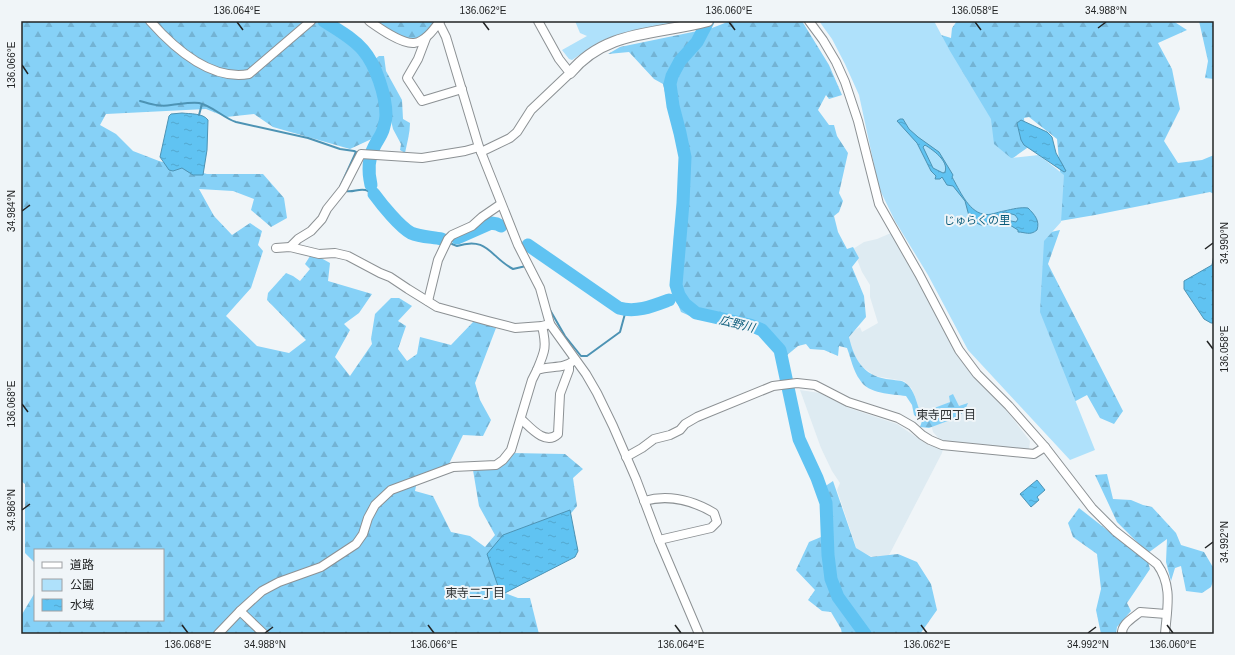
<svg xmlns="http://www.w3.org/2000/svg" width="1235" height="655" font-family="Arial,'Noto Sans JP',sans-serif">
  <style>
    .built { fill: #deebf2 }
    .forest { fill: url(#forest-firs) }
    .park { fill: #afe1fb }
    .water { fill: url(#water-ripples); stroke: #4d93b4; fill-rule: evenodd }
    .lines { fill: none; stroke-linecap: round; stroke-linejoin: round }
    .stream { stroke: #4d93b4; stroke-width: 2 }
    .river { stroke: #60c3f2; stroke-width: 13 }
    .minor-casing { stroke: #8c9194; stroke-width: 10 }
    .major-casing { stroke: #8c9194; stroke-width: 12 }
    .minor { stroke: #fff; stroke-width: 8 }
    .major { stroke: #fff; stroke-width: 10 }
    .ticks { fill: none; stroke: #222425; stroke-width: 1.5 }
    .labels { text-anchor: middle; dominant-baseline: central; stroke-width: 4; stroke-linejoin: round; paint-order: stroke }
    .park-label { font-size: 11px; fill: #085b7a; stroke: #f0f5f8 }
    .water-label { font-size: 12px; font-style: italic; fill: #0f5e7d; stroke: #f0f5f8 }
    .neighbourhood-label { font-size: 12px; fill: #2e3234; stroke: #f0f5f8 }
    .neatline { fill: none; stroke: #222425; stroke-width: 1.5 }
    .ticks-label { font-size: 10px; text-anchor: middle; fill: #222425 }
  </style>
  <defs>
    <pattern id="forest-firs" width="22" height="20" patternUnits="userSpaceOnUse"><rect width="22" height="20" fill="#86d1f7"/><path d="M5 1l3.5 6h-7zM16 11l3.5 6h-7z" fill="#73b3d4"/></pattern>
    <pattern id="water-ripples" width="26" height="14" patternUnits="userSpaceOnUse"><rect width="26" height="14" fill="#60c3f2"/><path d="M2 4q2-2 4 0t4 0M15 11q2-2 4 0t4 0" fill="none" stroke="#53a7cf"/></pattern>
  </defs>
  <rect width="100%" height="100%" fill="#f0f5f8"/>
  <g class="built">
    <polygon points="891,233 964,364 1001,403 1030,441 1029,450 943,443 933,432 931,424 955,400 927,412 918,410 912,389 904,381 875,376 857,363 849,344 850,333 860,327 862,332 878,323 870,297 870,285 862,272 853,249 864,242 877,239"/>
    <polygon points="800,390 820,393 849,408 897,424 928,445 943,449 942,453 887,559 875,558 857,550 837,490 840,483 832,471 821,448"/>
  </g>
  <g class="forest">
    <path d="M 21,21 L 314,21 L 334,30 L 358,47 L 370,63 L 379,56 L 384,56 L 386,71 L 402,100 L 403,119 L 410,123 C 410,133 407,143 405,153 L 400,150 L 401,144 L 393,129 L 388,108 L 378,136 L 350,149 L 273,127 L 254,114 L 226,117 L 206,109 L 106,114 L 100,125 L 116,134 L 133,151 L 159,161 L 207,174 L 263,174 L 284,198 L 287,218 L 271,227 L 251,210 L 254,199 L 233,191 L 199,189 L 214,216 L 232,235 L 250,223 L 262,231 L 258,245 L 263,251 L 251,288 L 226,316 L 257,346 L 289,353 L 306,340 L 267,300 L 268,293 L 286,273 L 293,276 L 300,281 L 310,269 L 305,264 L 312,253 L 330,263 L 328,281 L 372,294 L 359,313 L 344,324 L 350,330 L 335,357 L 350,376 L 372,344 L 371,339 L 375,314 L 391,298 L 399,298 L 412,306 L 398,321 L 406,326 L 398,349 L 407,361 L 417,354 L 420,337 L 451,345 L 474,321 L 496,328 L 475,383 L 480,400 L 491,420 L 483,436 L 463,435 L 448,466 L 417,481 L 415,491 L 433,496 L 451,532 L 470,536 L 485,547 L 495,535 L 479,506 L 473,470 L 504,465 L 511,453 L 565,454 L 583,469 L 573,478 L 577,506 L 505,593 L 518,598 L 530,598 L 539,634 L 21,634 L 21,616 L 34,594 L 35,620 L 163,620 L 163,550 L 35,550 L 35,563 L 25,553 L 25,484 L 21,481 Z"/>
    <polygon points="366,21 437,21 427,34 412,41"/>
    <path d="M 730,21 L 802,21 L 829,65 L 842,95 L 829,99 L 826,95 L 818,110 L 829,125 L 834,125 L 837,136 L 848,153 L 839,193 L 843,201 L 839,212 L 834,216 L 838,232 L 847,249 L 853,247 L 859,258 L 852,267 L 864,296 L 866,317 L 849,337 C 854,359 863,375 886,379 C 891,380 900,380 904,382 C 913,387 916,400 919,409 L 929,410 L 950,402 L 949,396 L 953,394 L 959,406 L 968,403 L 964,412 L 953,419 L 929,428 L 920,427 L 922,421 L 914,415 L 912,405 L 906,396 C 892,394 868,394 860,380 C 853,371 851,358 847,348 L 839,346 L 838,356 L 824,350 L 810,349 L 806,344 L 798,346 L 786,356 L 776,340 L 758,325 L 731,315 L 717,315 L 699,320 L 681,312 L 671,287 L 674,235 L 682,163 L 663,84 L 654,79 L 629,52 L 608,54 L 620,47 L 712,28 Z"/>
    <polygon points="957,21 1173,21 1187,30 1158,43 1172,69 1180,109 1164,141 1178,163 1202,160 1214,155 1214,194 1210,192 1095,215 1054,222 1061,181 1057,139 1029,117 1024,118 1027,148 1006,163 991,155 935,33 951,38 952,28"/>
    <polygon points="1199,21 1214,21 1214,79 1205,78 1208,61"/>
    <polygon points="1060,230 1048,264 1123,411 1114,424 1100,418 1087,395 1070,404 1036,322 1033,236"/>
    <polygon points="1107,474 1113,499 1131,500 1143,505 1152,507 1176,533 1181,545 1204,552 1214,569 1214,578 1211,587 1202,593 1186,591 1181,566 1175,568 1171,581 1166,562 1167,539 1148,553 1117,522 1095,475"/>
    <polygon points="833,481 856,548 871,557 898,554 917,562 931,584 937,610 920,634 842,634 841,629 831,612 822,611 808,600 815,590 796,570 809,542 821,537 824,509 818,491"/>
    <polygon points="1079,508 1148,562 1150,569 1127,603 1131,611 1117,627 1116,634 1101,634 1096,610 1101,589 1097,554 1073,537 1068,523"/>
  </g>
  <g class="park">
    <polygon points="575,21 682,21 682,22 619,34 599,42 572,60 569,59 562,50 587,36 580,33"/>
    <polygon points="819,21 934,21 950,51 991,119 994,144 1011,158 1039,155 1064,175 1061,222 1044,241 1040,312 1095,450 1070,460 968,350 928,275 895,221 879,188 859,95 845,64 832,39"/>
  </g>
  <g class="water">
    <path d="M 182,113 C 190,114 203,113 208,120 L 207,150 L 203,175 L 193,175 L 182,168 L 173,171 L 169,170 L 160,157 L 169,116 L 171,114 Z"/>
    <path d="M 900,119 L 903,119 L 909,129 L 918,137 L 939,152 L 953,175 L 952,177 C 959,189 968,211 983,214 C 990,216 997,212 1004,211 C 1013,209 1020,207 1028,208 C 1035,215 1040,221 1037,230 C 1030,236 1025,232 1018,232 L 1018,230 L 1005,222 L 981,225 L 974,222 L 969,216 L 965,201 L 953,186 L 947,185 L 942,177 L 940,179 L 935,179 L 936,176 L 931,171 L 917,143 L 897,121 ZM 925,145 C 933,150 949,161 945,172 L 943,173 L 933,168 L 923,147 ZM 1005,212 L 1015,215 L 1018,219 L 1016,222 L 1001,219 L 1000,214 Z"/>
    <polygon points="1021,120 1047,132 1052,137 1056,153 1066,171 1064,172 1024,145 1021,140 1017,123"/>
    <polygon points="1214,255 1214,323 1211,323 1204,319 1184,289 1184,281 1212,265"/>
    <polygon points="1037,480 1045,490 1037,497 1039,500 1031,507 1020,494"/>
    <polygon points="570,510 578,551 575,557 501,595 487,554 503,535"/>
  </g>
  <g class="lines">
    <g class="stream">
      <path d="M 140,101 C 150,104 160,107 171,105 C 181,104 190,102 199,103 C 213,106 223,118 236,122 L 308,138 L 340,149 L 354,151 L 356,152 L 340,187 L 342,188"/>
      <polyline points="199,115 202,104"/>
      <path d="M 346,191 C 353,193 361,187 368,191 C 371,194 377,202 380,206 L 384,207"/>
      <path d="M 452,244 L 457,246 C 488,236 490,257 513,269 L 526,266"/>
      <polyline points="676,296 679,295"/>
      <polyline points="550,310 565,336 581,356 587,356 620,332 626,310"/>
    </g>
    <g class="river">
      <path d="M 324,21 C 338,30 353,38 363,50 C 376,65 386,96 386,115 C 386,120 384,126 383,130 C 381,136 377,141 374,147 C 368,159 368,172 371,185"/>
      <polyline points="708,21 697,42 680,61 672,76 670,84 673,106 680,133 685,157 683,203 676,285 679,295 685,304 696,313 750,325 762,330 780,350 799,439 817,478 826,503 828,555 831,579 838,597 865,634"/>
      <path d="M 374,194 C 382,205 400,227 411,233 C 420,237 432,237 442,239"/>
      <polyline points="457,238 491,223 497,224 501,226"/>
      <path d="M 528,245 L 619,308 C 636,313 653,306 669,300"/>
    </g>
    <g class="minor-casing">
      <g id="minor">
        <path d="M 150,21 C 174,48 210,81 249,74 L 311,21"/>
        <path d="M 369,21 C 379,28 401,44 414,43 C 425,42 434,29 440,21"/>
        <path d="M 809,21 L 823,40 L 836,62 L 845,82 L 858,121 L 879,204 L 919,274 L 959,350 L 977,374 L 1009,406 L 1045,447 L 1092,508 L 1115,531 L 1157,564 C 1173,586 1167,608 1165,634"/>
        <polyline points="439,23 446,37 479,147 518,245 540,288 550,324 586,374 597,393 613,426 636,479 659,540 699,634"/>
        <polyline points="426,38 418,59 407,78 422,101 462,89"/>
        <polyline points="481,152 510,138 517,132 531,110 570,73 559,59 538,21"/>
        <polyline points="290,247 298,239 311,231 322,219 327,209 343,189 361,154 422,158 465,151 479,147"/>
        <polyline points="276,248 290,247 319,254 335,253 348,256 380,273 390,277 408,289 437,307 488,321 515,328 542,326 550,324"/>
        <polyline points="428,301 438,260 448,239 452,235 472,226 482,217 501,204"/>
        <path d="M 537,370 C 545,351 547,347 542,326"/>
        <path d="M 521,419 C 530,427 545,446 558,434 L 560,394 L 569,370 L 569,365"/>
        <polyline points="626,457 642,448 654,439 670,435 680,430 685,424 697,417 773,386 797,383 815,385 848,402 898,418 912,426 922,435 930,440 942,445 1034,454 1045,447"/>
        <path d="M 644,501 C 669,494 692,500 714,513 L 717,522 L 711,528 L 659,540"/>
        <polyline points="240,611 264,634"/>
        <path d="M 218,634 L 240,611 L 262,591 L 279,582 L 321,567 L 356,544 L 363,534 L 368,518 L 375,505 L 391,490 L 453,467 L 496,465 L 503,460 L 511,450 L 532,380 L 537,370 C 551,365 562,370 575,360"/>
        <path d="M 1122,634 C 1121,624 1133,618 1140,612 L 1166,614"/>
      </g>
    </g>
    <g class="major-casing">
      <path id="major" d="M 570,73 C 606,29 658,35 708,21"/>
    </g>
    <use href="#minor" class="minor"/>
    <use href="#major" class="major"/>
  </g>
  <path class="ticks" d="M 237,22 L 243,30M 483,22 L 489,30M 729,22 L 735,30M 975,22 L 981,30M 1098,28 L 1106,22M 22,65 L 28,74M 22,211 L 30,205M 1205,249 L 1213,243M 1207,341 L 1213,349M 22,404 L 28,412M 22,510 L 30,504M 1205,548 L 1213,542M 182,625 L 188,633M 428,625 L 434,633M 675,625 L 681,633M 921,625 L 927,633M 1167,625 L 1173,633M 265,633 L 273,627M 1088,633 L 1096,627"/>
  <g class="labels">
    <g class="park-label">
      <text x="977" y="220">じゅらくの里</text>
    </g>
    <g class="water-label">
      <text transform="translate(737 324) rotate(14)">広野川</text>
    </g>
    <g class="neighbourhood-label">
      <text x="946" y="415">東寺四丁目</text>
      <text x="475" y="593">東寺二丁目</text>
    </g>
  </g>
  <rect width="1235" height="655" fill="none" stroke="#f0f5f8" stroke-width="44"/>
  <rect x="34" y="549" width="130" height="72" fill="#f0f5f8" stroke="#9ea1a4"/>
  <rect x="42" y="562" width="20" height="6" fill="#ffffff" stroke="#9ea1a4"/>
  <text x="70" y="569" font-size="12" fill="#222425">道路</text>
  <rect x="42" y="579" width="20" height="12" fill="#afe1fb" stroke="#9ea1a4"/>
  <text x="70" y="589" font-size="12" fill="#222425">公園</text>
  <rect x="42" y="599" width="20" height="12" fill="url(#water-ripples)" stroke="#9ea1a4"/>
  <text x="70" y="609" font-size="12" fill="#222425">水域</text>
  <rect x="22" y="22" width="1191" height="611" class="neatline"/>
  <g class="ticks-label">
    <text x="237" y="14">136.064°E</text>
    <text x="483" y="14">136.062°E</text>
    <text x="729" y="14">136.060°E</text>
    <text x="975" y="14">136.058°E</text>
    <text x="1106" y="14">34.988°N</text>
    <text transform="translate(11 65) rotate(-90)" y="4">136.066°E</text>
    <text transform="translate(11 211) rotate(-90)" y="4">34.984°N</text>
    <text transform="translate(1224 243) rotate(-90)" y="4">34.990°N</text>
    <text transform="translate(1224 349) rotate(-90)" y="4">136.058°E</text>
    <text transform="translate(11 404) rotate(-90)" y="4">136.068°E</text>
    <text transform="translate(11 510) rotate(-90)" y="4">34.986°N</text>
    <text transform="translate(1224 542) rotate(-90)" y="4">34.992°N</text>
    <text x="188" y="648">136.068°E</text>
    <text x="265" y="648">34.988°N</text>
    <text x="434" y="648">136.066°E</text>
    <text x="681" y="648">136.064°E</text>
    <text x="927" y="648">136.062°E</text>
    <text x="1088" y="648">34.992°N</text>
    <text x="1173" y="648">136.060°E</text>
  </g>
</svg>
